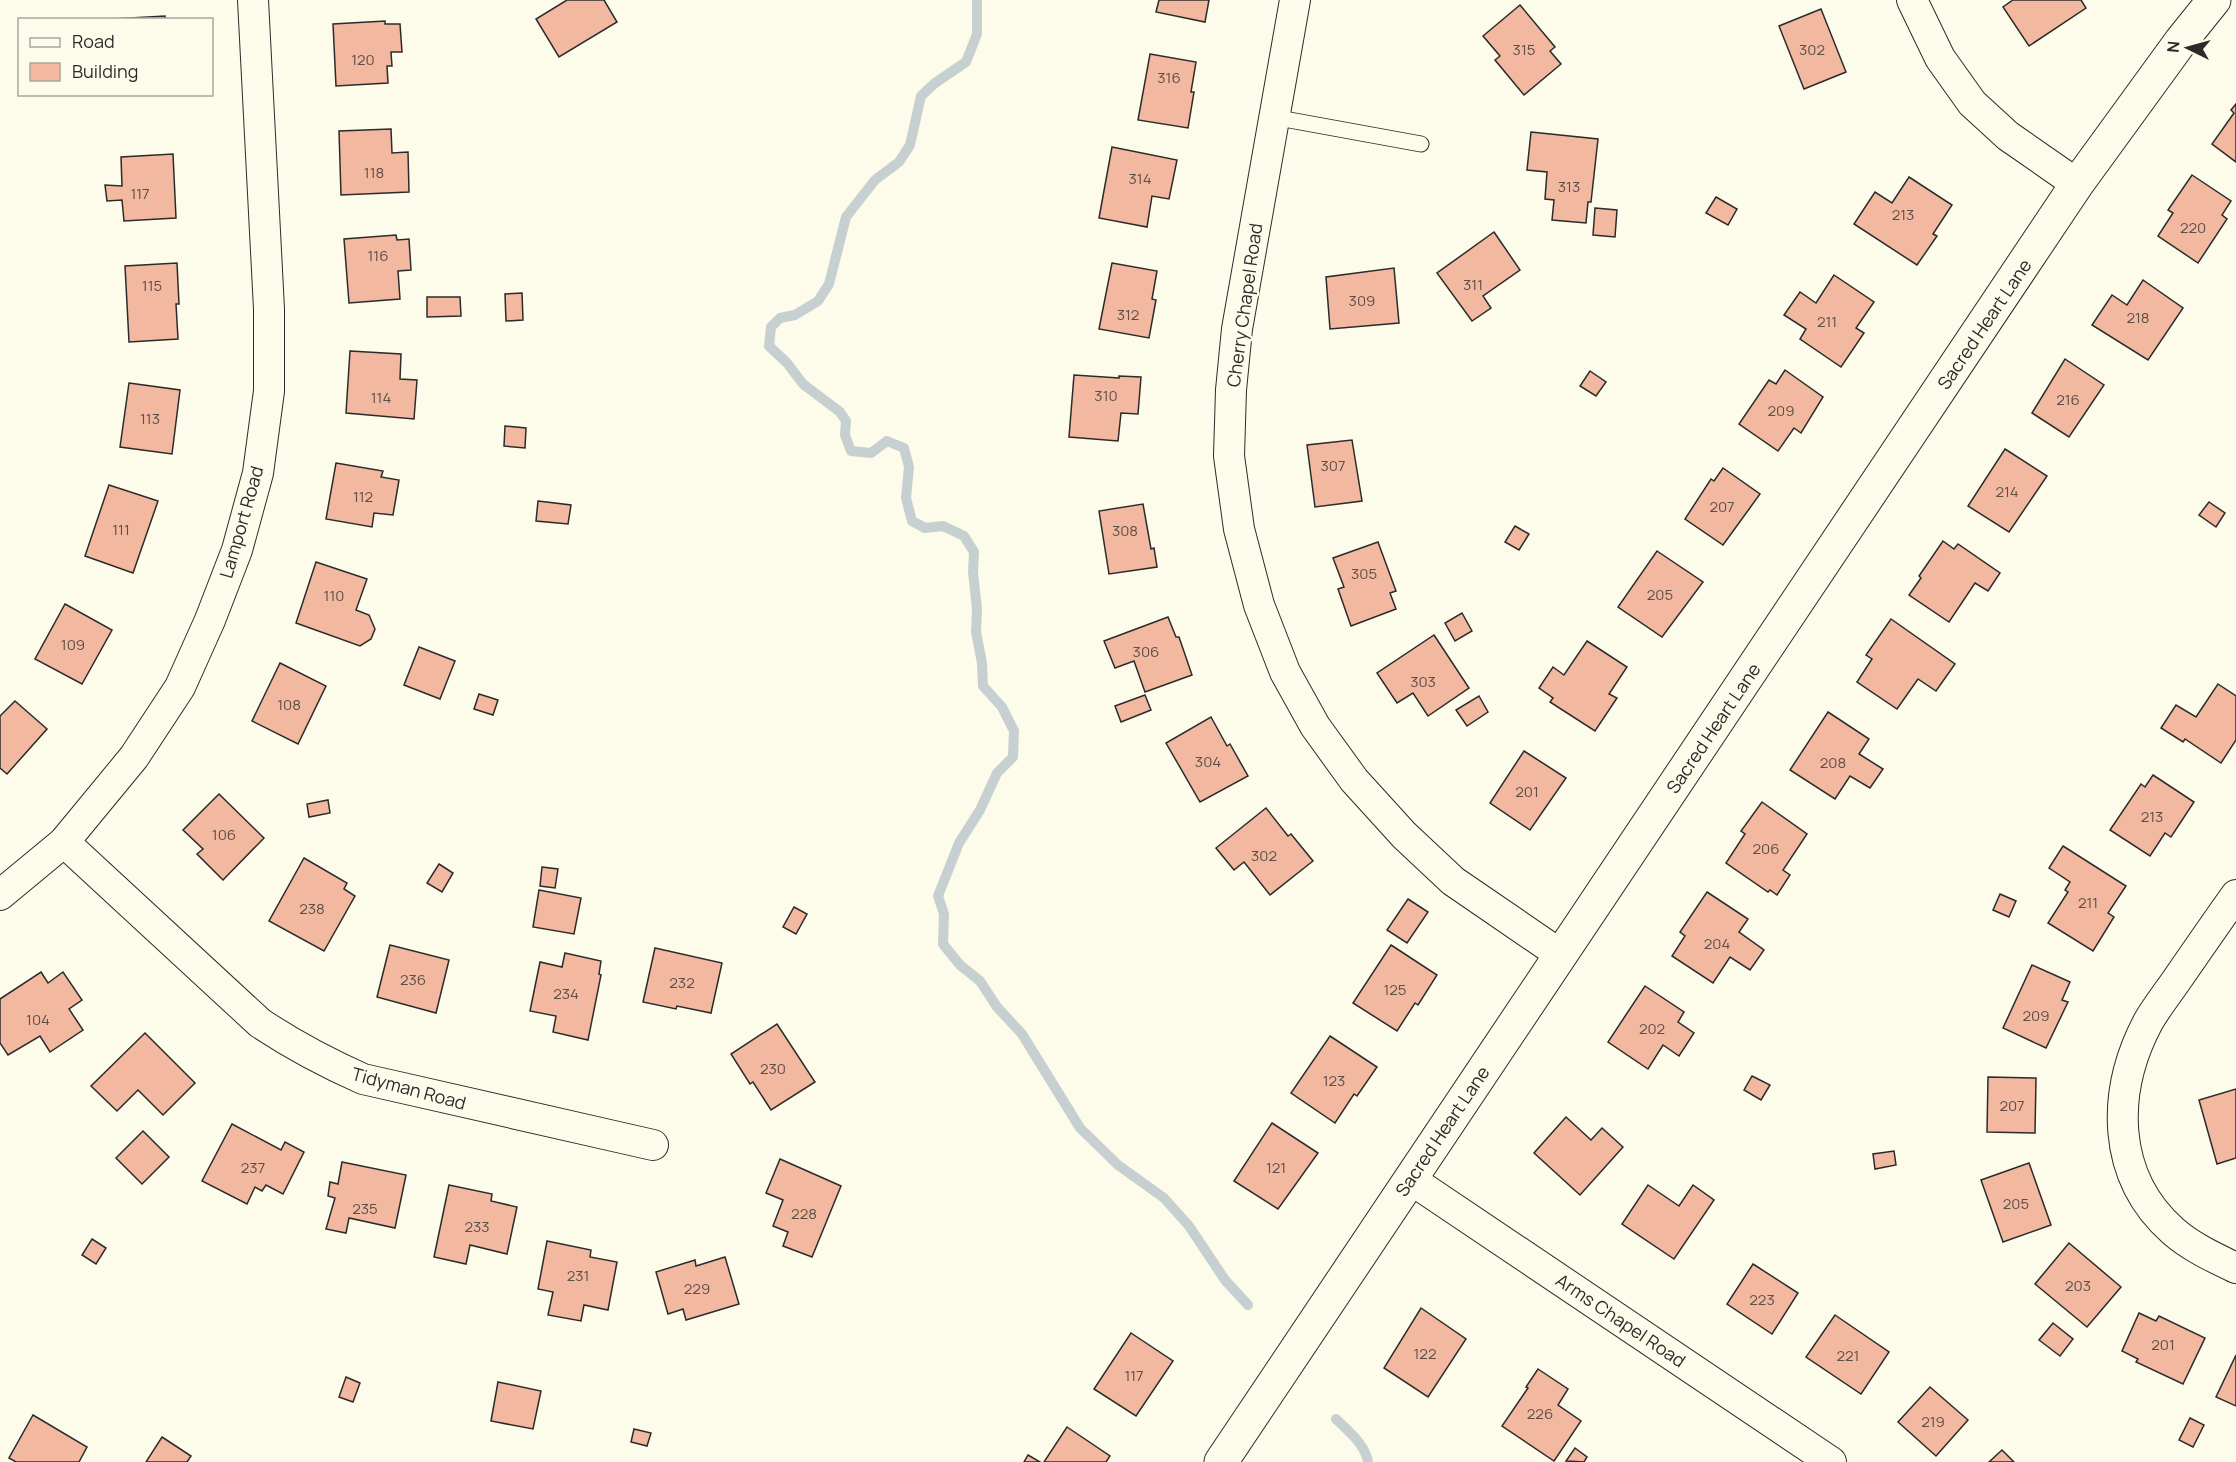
<svg xmlns="http://www.w3.org/2000/svg" width="2236" height="1462" font-family="Manrope,sans-serif">
  <style>
    .lines { fill: none; stroke-linecap: round; stroke-linejoin: round }
    .stream { stroke: #c7d0d0; stroke-width: 10 }
    .building { fill: #f2b8a0; stroke: #2b2b2b; stroke-width: 1.5 }
    .service-casing { stroke: #2b2b2b; stroke-width: 17 }
    .minor-casing { stroke: #2b2b2b; stroke-width: 32 }
    .tertiary-casing { stroke: #2b2b2b; stroke-width: 35 }
    .service { stroke: #fdfbea; stroke-width: 15 }
    .minor { stroke: #fdfbea; stroke-width: 30 }
    .tertiary { stroke: #fdfbea; stroke-width: 33 }
    .labels { text-anchor: middle; dominant-baseline: central; stroke-width: 4.5; stroke-linejoin: round; paint-order: stroke }
    .number-label { font-size: 15px; fill: #5d4e48 }
    .street-label { font-size: 18px; fill: #2b2b2b; stroke: #fdfbea }
  </style>
  <rect width="100%" height="100%" fill="#fdfbea"/>
  <g class="lines">
    <g class="stream">
      <polyline points="977,0 977,34 966,62 935,83 921,96 910,145 899,162 875,180 846,217 829,284 818,301 795,315 780,318 771,327 769,346 787,363 803,384 840,412 846,421 845,435 851,451 871,453 887,441 904,448 909,467 906,498 912,521 925,528 943,526 964,536 974,552 973,572 977,609 976,632 982,663 983,686 1002,707 1014,731 1013,757 997,773 980,810 959,843 938,896 944,914 943,944 960,965 980,981 997,1007 1022,1034 1080,1128 1118,1165 1164,1198 1189,1226 1225,1280 1248,1305"/>
      <path d="M 1336,1419 C 1349,1432 1365,1444 1368,1462"/>
    </g>
  </g>
  <g class="building">
    <polygon points="567,0 604,0 617,22 559,57 536,19"/>
    <polygon points="1159,0 1209,0 1205,22 1156,12"/>
    <polygon points="2013,0 2081,0 2086,8 2029,46 2003,7"/>
    <polygon points="1520,5 1555,47 1550,51 1561,64 1524,95 1495,60 1500,56 1483,36"/>
    <polygon points="1821,9 1846,72 1804,89 1779,26"/>
    <polygon points="165,16 165,20 112,19"/>
    <polygon points="385,21 385,24 400,24 402,52 391,52 392,66 387,66 388,83 336,86 333,24"/>
    <polygon points="1150,54 1196,62 1191,92 1194,92 1188,128 1138,120"/>
    <polygon points="2236,104 2236,162 2212,144 2234,113 2231,110"/>
    <polygon points="391,129 392,153 408,152 409,192 341,195 339,131"/>
    <polygon points="1531,132 1598,139 1591,202 1588,202 1586,223 1552,220 1554,200 1545,199 1547,172 1527,170"/>
    <polygon points="1112,147 1177,160 1169,199 1152,196 1147,227 1099,218"/>
    <polygon points="173,154 176,218 124,221 122,200 107,201 105,185 122,186 121,157"/>
    <polygon points="2192,175 2231,201 2222,215 2227,219 2198,263 2158,236 2173,213 2168,210"/>
    <polygon points="1909,177 1952,205 1933,234 1937,236 1917,265 1854,224 1875,192 1892,203"/>
    <polygon points="1716,197 1737,209 1728,225 1706,213"/>
    <polygon points="1595,208 1617,210 1615,237 1593,235"/>
    <polygon points="1494,232 1520,270 1483,296 1491,308 1472,321 1437,273"/>
    <polygon points="396,235 397,240 409,239 411,270 398,271 400,299 349,303 344,239"/>
    <polygon points="177,263 179,304 176,304 178,339 129,342 125,266"/>
    <polygon points="1112,263 1157,271 1152,299 1156,300 1149,338 1099,329"/>
    <polygon points="1394,268 1399,323 1330,329 1326,277"/>
    <polygon points="1834,275 1874,302 1856,328 1864,333 1841,367 1800,339 1806,329 1784,315 1800,292 1816,303"/>
    <polygon points="2143,280 2183,308 2148,360 2092,325 2112,295 2127,305"/>
    <polygon points="522,293 523,320 506,321 505,294"/>
    <polygon points="427,297 460,297 461,316 427,317"/>
    <polygon points="350,351 401,354 400,379 417,380 414,419 346,413"/>
    <polygon points="2065,359 2104,385 2069,437 2032,413"/>
    <polygon points="1785,370 1823,397 1801,433 1794,428 1778,451 1739,424 1769,380 1776,384"/>
    <polygon points="1590,371 1606,382 1596,396 1580,386"/>
    <polygon points="1074,375 1119,378 1119,376 1141,377 1138,414 1121,413 1118,441 1069,437"/>
    <polygon points="129,383 180,390 172,454 120,447"/>
    <polygon points="505,426 526,428 525,448 504,446"/>
    <polygon points="1352,440 1362,501 1315,507 1307,445"/>
    <polygon points="2005,449 2047,476 2009,532 1968,506"/>
    <polygon points="336,463 383,471 381,477 399,480 393,515 374,513 372,527 326,519"/>
    <polygon points="1723,468 1760,494 1723,545 1685,519 1711,479 1714,481"/>
    <polygon points="109,485 158,501 133,573 85,556"/>
    <polygon points="538,501 571,505 568,524 536,521"/>
    <polygon points="2209,502 2225,513 2216,527 2199,515"/>
    <polygon points="1143,504 1151,549 1154,548 1157,567 1109,574 1099,511"/>
    <polygon points="1515,526 1529,534 1519,550 1505,542"/>
    <polygon points="1943,541 1954,549 1958,544 2000,573 1988,591 1975,583 1949,622 1909,595 1921,578 1919,576"/>
    <polygon points="1378,542 1396,591 1390,593 1396,609 1351,626 1338,589 1344,587 1333,558"/>
    <polygon points="1657,551 1703,582 1662,637 1618,607"/>
    <polygon points="316,562 367,579 356,610 369,615 375,629 371,639 360,646 296,623"/>
    <polygon points="65,604 112,630 82,684 35,659"/>
    <polygon points="1462,613 1472,631 1455,641 1445,623"/>
    <polygon points="1168,617 1176,637 1179,637 1192,675 1145,692 1134,661 1115,668 1104,641"/>
    <polygon points="1891,619 1955,664 1936,691 1918,679 1897,709 1857,682 1872,659 1866,655"/>
    <polygon points="1434,635 1469,688 1428,716 1413,693 1397,703 1377,673"/>
    <polygon points="1587,641 1627,667 1609,694 1617,698 1595,731 1550,702 1553,698 1539,688 1553,667 1564,675"/>
    <polygon points="419,647 455,661 440,699 404,685"/>
    <polygon points="280,663 326,686 298,744 252,721"/>
    <polygon points="2218,684 2236,696 2236,740 2221,763 2185,739 2183,742 2161,728 2176,705 2196,717"/>
    <polygon points="479,694 498,700 493,715 474,709"/>
    <polygon points="1145,695 1151,710 1121,722 1115,706"/>
    <polygon points="1479,696 1488,712 1467,726 1456,710"/>
    <polygon points="15,701 47,729 7,774 0,768 0,716"/>
    <polygon points="1828,712 1869,739 1859,754 1883,769 1870,788 1850,776 1835,799 1790,770"/>
    <polygon points="1211,717 1227,746 1230,744 1248,776 1200,802 1166,743"/>
    <polygon points="1524,751 1566,778 1530,830 1490,803"/>
    <polygon points="2153,775 2194,802 2171,837 2165,833 2150,856 2110,830 2141,784 2145,787"/>
    <polygon points="219,794 264,838 223,880 197,854 203,849 183,830"/>
    <polygon points="328,800 330,813 309,817 307,804"/>
    <polygon points="1762,802 1807,834 1783,870 1790,875 1777,895 1770,890 1768,892 1726,863 1745,834 1741,831"/>
    <polygon points="1266,808 1288,836 1291,834 1313,861 1270,895 1244,862 1234,870 1216,848"/>
    <polygon points="2063,846 2126,886 2108,913 2114,917 2093,951 2048,923 2068,892 2065,890 2070,882 2049,868"/>
    <polygon points="304,858 347,883 344,889 355,896 324,951 269,921"/>
    <polygon points="439,864 453,873 442,892 427,883"/>
    <polygon points="542,867 558,869 555,888 540,886"/>
    <polygon points="539,890 581,898 574,934 533,927"/>
    <polygon points="1707,892 1748,919 1739,932 1764,950 1750,970 1730,957 1713,983 1672,956 1685,936 1680,932"/>
    <polygon points="2000,894 2016,901 2009,917 1993,910"/>
    <polygon points="1408,899 1428,912 1407,943 1387,930"/>
    <polygon points="794,907 807,914 796,934 783,927"/>
    <polygon points="390,945 449,960 436,1013 377,997"/>
    <polygon points="1391,945 1437,975 1418,1005 1415,1003 1397,1031 1353,1003"/>
    <polygon points="655,948 722,963 711,1013 677,1006 676,1009 643,1002"/>
    <polygon points="565,953 601,961 599,974 601,975 588,1040 553,1032 556,1016 530,1011 540,962 562,967"/>
    <polygon points="2032,965 2070,982 2062,1000 2068,1002 2046,1048 2003,1028"/>
    <polygon points="41,972 48,983 63,972 82,1000 69,1009 83,1030 50,1052 40,1036 8,1055 0,1043 0,999"/>
    <polygon points="1645,986 1684,1012 1678,1022 1694,1033 1679,1056 1663,1045 1648,1069 1608,1042"/>
    <polygon points="777,1024 815,1082 771,1110 753,1082 750,1084 731,1054"/>
    <polygon points="145,1033 195,1083 163,1115 138,1090 117,1111 91,1086"/>
    <polygon points="1330,1036 1377,1067 1357,1096 1354,1094 1335,1123 1291,1093"/>
    <polygon points="1752,1076 1770,1085 1761,1100 1744,1090"/>
    <polygon points="1988,1077 2036,1078 2035,1133 1987,1132"/>
    <polygon points="2236,1089 2236,1158 2217,1164 2199,1100"/>
    <polygon points="1566,1117 1591,1140 1602,1128 1623,1147 1580,1195 1534,1153"/>
    <polygon points="1272,1123 1318,1153 1278,1209 1234,1181"/>
    <polygon points="232,1124 281,1150 285,1142 304,1152 283,1194 266,1185 262,1191 255,1187 247,1204 202,1181"/>
    <polygon points="143,1131 169,1157 142,1184 116,1158"/>
    <polygon points="1894,1151 1896,1165 1875,1169 1873,1154"/>
    <polygon points="780,1159 841,1186 812,1257 783,1246 788,1232 773,1226 783,1200 766,1193"/>
    <polygon points="342,1162 406,1175 395,1228 349,1218 346,1233 326,1229 335,1198 328,1196 330,1182 338,1184"/>
    <polygon points="2029,1163 2051,1225 2003,1242 1981,1180"/>
    <polygon points="449,1185 492,1194 491,1201 517,1207 507,1254 470,1245 466,1264 434,1257"/>
    <polygon points="1648,1185 1679,1206 1693,1185 1714,1200 1674,1259 1622,1224"/>
    <polygon points="92,1239 106,1248 96,1264 82,1255"/>
    <polygon points="547,1241 591,1250 590,1257 617,1262 608,1310 584,1305 581,1321 548,1315 553,1292 538,1289"/>
    <polygon points="2069,1243 2121,1287 2087,1327 2035,1284"/>
    <polygon points="725,1257 739,1304 686,1320 683,1309 668,1314 656,1272 695,1260 696,1266"/>
    <polygon points="1753,1264 1798,1293 1772,1334 1727,1304"/>
    <polygon points="1421,1308 1466,1339 1428,1397 1384,1368"/>
    <polygon points="2139,1313 2156,1321 2159,1316 2205,1338 2183,1384 2136,1362 2138,1359 2122,1351"/>
    <polygon points="1835,1315 1889,1352 1861,1394 1806,1357"/>
    <polygon points="2053,1323 2073,1339 2060,1356 2039,1340"/>
    <polygon points="1131,1333 1173,1361 1136,1416 1094,1389"/>
    <polygon points="2236,1355 2236,1406 2216,1397"/>
    <polygon points="1538,1369 1568,1389 1558,1405 1581,1421 1554,1461 1502,1426 1528,1388 1526,1387"/>
    <polygon points="346,1377 360,1383 353,1402 339,1397"/>
    <polygon points="498,1382 541,1391 533,1429 491,1421"/>
    <polygon points="1930,1387 1968,1420 1936,1456 1898,1422"/>
    <polygon points="33,1415 87,1447 79,1462 16,1462 9,1458"/>
    <polygon points="2190,1418 2204,1425 2193,1447 2179,1440"/>
    <polygon points="1067,1427 1110,1456 1106,1462 1044,1462"/>
    <polygon points="634,1429 651,1433 647,1446 631,1442"/>
    <polygon points="162,1437 191,1456 187,1462 146,1462"/>
    <polygon points="1575,1448 1587,1457 1584,1462 1566,1461"/>
    <polygon points="2002,1450 2014,1462 1989,1462"/>
    <polygon points="1028,1455 1040,1462 1024,1462"/>
  </g>
  <g class="lines">
    <g class="service-casing">
      <polyline id="service" points="1273,117 1421,144"/>
    </g>
    <g class="minor-casing">
      <g id="minor">
        <polyline points="1295,0 1237,329 1231,390 1229,456 1239,529 1259,605 1285,672 1315,726 1354,780 1404,835 1453,881 1561,955"/>
        <polyline points="1912,0 1940,58 1972,103 2008,136 2077,184"/>
        <path d="M 64,842 L 260,1023 C 293,1045 327,1063 363,1079 L 653,1145"/>
        <polyline points="0,895 64,842 134,757 180,687 210,620 237,550 258,473 269,391 269,309 253,0"/>
        <path d="M 2236,895 C 2216,923 2196,952 2176,981 C 2167,994 2156,1008 2148,1022 C 2111,1092 2111,1176 2173,1231 C 2191,1247 2215,1258 2236,1268"/>
        <polyline points="1410,1179 1831,1462"/>
      </g>
    </g>
    <g class="tertiary-casing">
      <polyline id="tertiary" points="1221,1462 2077,184 2181,41 2214,0"/>
    </g>
    <use href="#service" class="service"/>
    <use href="#minor" class="minor"/>
    <use href="#tertiary" class="tertiary"/>
  </g>
  <g class="labels">
    <g class="number-label">
      <text x="1524" y="49">315</text>
      <text x="1812" y="49">302</text>
      <text x="363" y="59">120</text>
      <text x="1169" y="77">316</text>
      <text x="374" y="172">118</text>
      <text x="1140" y="178">314</text>
      <text x="1569" y="186">313</text>
      <text x="140" y="193">117</text>
      <text x="1903" y="214">213</text>
      <text x="2193" y="227">220</text>
      <text x="378" y="255">116</text>
      <text x="1473" y="284">311</text>
      <text x="152" y="285">115</text>
      <text x="1362" y="300">309</text>
      <text x="1128" y="314">312</text>
      <text x="2138" y="317">218</text>
      <text x="1827" y="321">211</text>
      <text x="1106" y="395">310</text>
      <text x="381" y="397">114</text>
      <text x="2068" y="399">216</text>
      <text x="1781" y="410">209</text>
      <text x="150" y="418">113</text>
      <text x="1333" y="465">307</text>
      <text x="2007" y="491">214</text>
      <text x="363" y="496">112</text>
      <text x="1722" y="506">207</text>
      <text x="121" y="529">111</text>
      <text x="1125" y="530">308</text>
      <text x="1364" y="573">305</text>
      <text x="1660" y="594">205</text>
      <text x="334" y="595">110</text>
      <text x="73" y="644">109</text>
      <text x="1146" y="651">306</text>
      <text x="1423" y="681">303</text>
      <text x="289" y="704">108</text>
      <text x="1208" y="761">304</text>
      <text x="1833" y="762">208</text>
      <text x="1527" y="791">201</text>
      <text x="2152" y="816">213</text>
      <text x="224" y="834">106</text>
      <text x="1766" y="848">206</text>
      <text x="1264" y="855">302</text>
      <text x="2088" y="902">211</text>
      <text x="312" y="908">238</text>
      <text x="1717" y="943">204</text>
      <text x="413" y="979">236</text>
      <text x="682" y="982">232</text>
      <text x="1395" y="989">125</text>
      <text x="566" y="993">234</text>
      <text x="2036" y="1015">209</text>
      <text x="38" y="1019">104</text>
      <text x="1652" y="1028">202</text>
      <text x="773" y="1068">230</text>
      <text x="1334" y="1080">123</text>
      <text x="2012" y="1105">207</text>
      <text x="253" y="1167">237</text>
      <text x="1276" y="1167">121</text>
      <text x="2016" y="1203">205</text>
      <text x="365" y="1208">235</text>
      <text x="804" y="1213">228</text>
      <text x="477" y="1226">233</text>
      <text x="578" y="1275">231</text>
      <text x="2078" y="1285">203</text>
      <text x="697" y="1288">229</text>
      <text x="1762" y="1299">223</text>
      <text x="2163" y="1344">201</text>
      <text x="1425" y="1353">122</text>
      <text x="1848" y="1355">221</text>
      <text x="1134" y="1375">117</text>
      <text x="1540" y="1413">226</text>
      <text x="1933" y="1421">219</text>
    </g>
    <g class="street-label">
      <text transform="translate(1244 305) rotate(-82)">Cherry Chapel Road</text>
      <text transform="translate(1984 324) rotate(-56)">Sacred Heart Lane</text>
      <text transform="translate(241 522) rotate(-74)">Lamport Road</text>
      <text transform="translate(1713 728) rotate(-56)">Sacred Heart Lane</text>
      <text transform="translate(409 1088) rotate(15)">Tidyman Road</text>
      <text transform="translate(1442 1131) rotate(-56)">Sacred Heart Lane</text>
      <text transform="translate(1621 1320) rotate(34)">Arms Chapel Road</text>
    </g>
  </g>
  <rect x="18" y="18" width="195" height="78" fill="#fdfbea" stroke="#a9a89e" stroke-width="1.5"/>
  <rect x="30" y="38" width="30" height="9" fill="#fdfbea" stroke="#a9a89e" stroke-width="1.5"/>
  <text x="72" y="48" font-size="18" fill="#2b2b2b">Road</text>
  <rect x="30" y="63" width="30" height="18" fill="#f2b8a0" stroke="#a9a89e" stroke-width="1.5"/>
  <text x="72" y="78" font-size="18" fill="#2b2b2b">Building</text>
  <g transform="translate(2188 48) rotate(275)" stroke="#fdfbea" stroke-width="4.5" paint-order="stroke">
  <path d="M0-4.5L10 22L0 15L-10 22Z" fill="#2b2b2b"/>
  <text y="-9" font-size="16" font-weight="bold" text-anchor="middle" fill="#2b2b2b">N</text>
  </g>
</svg>
